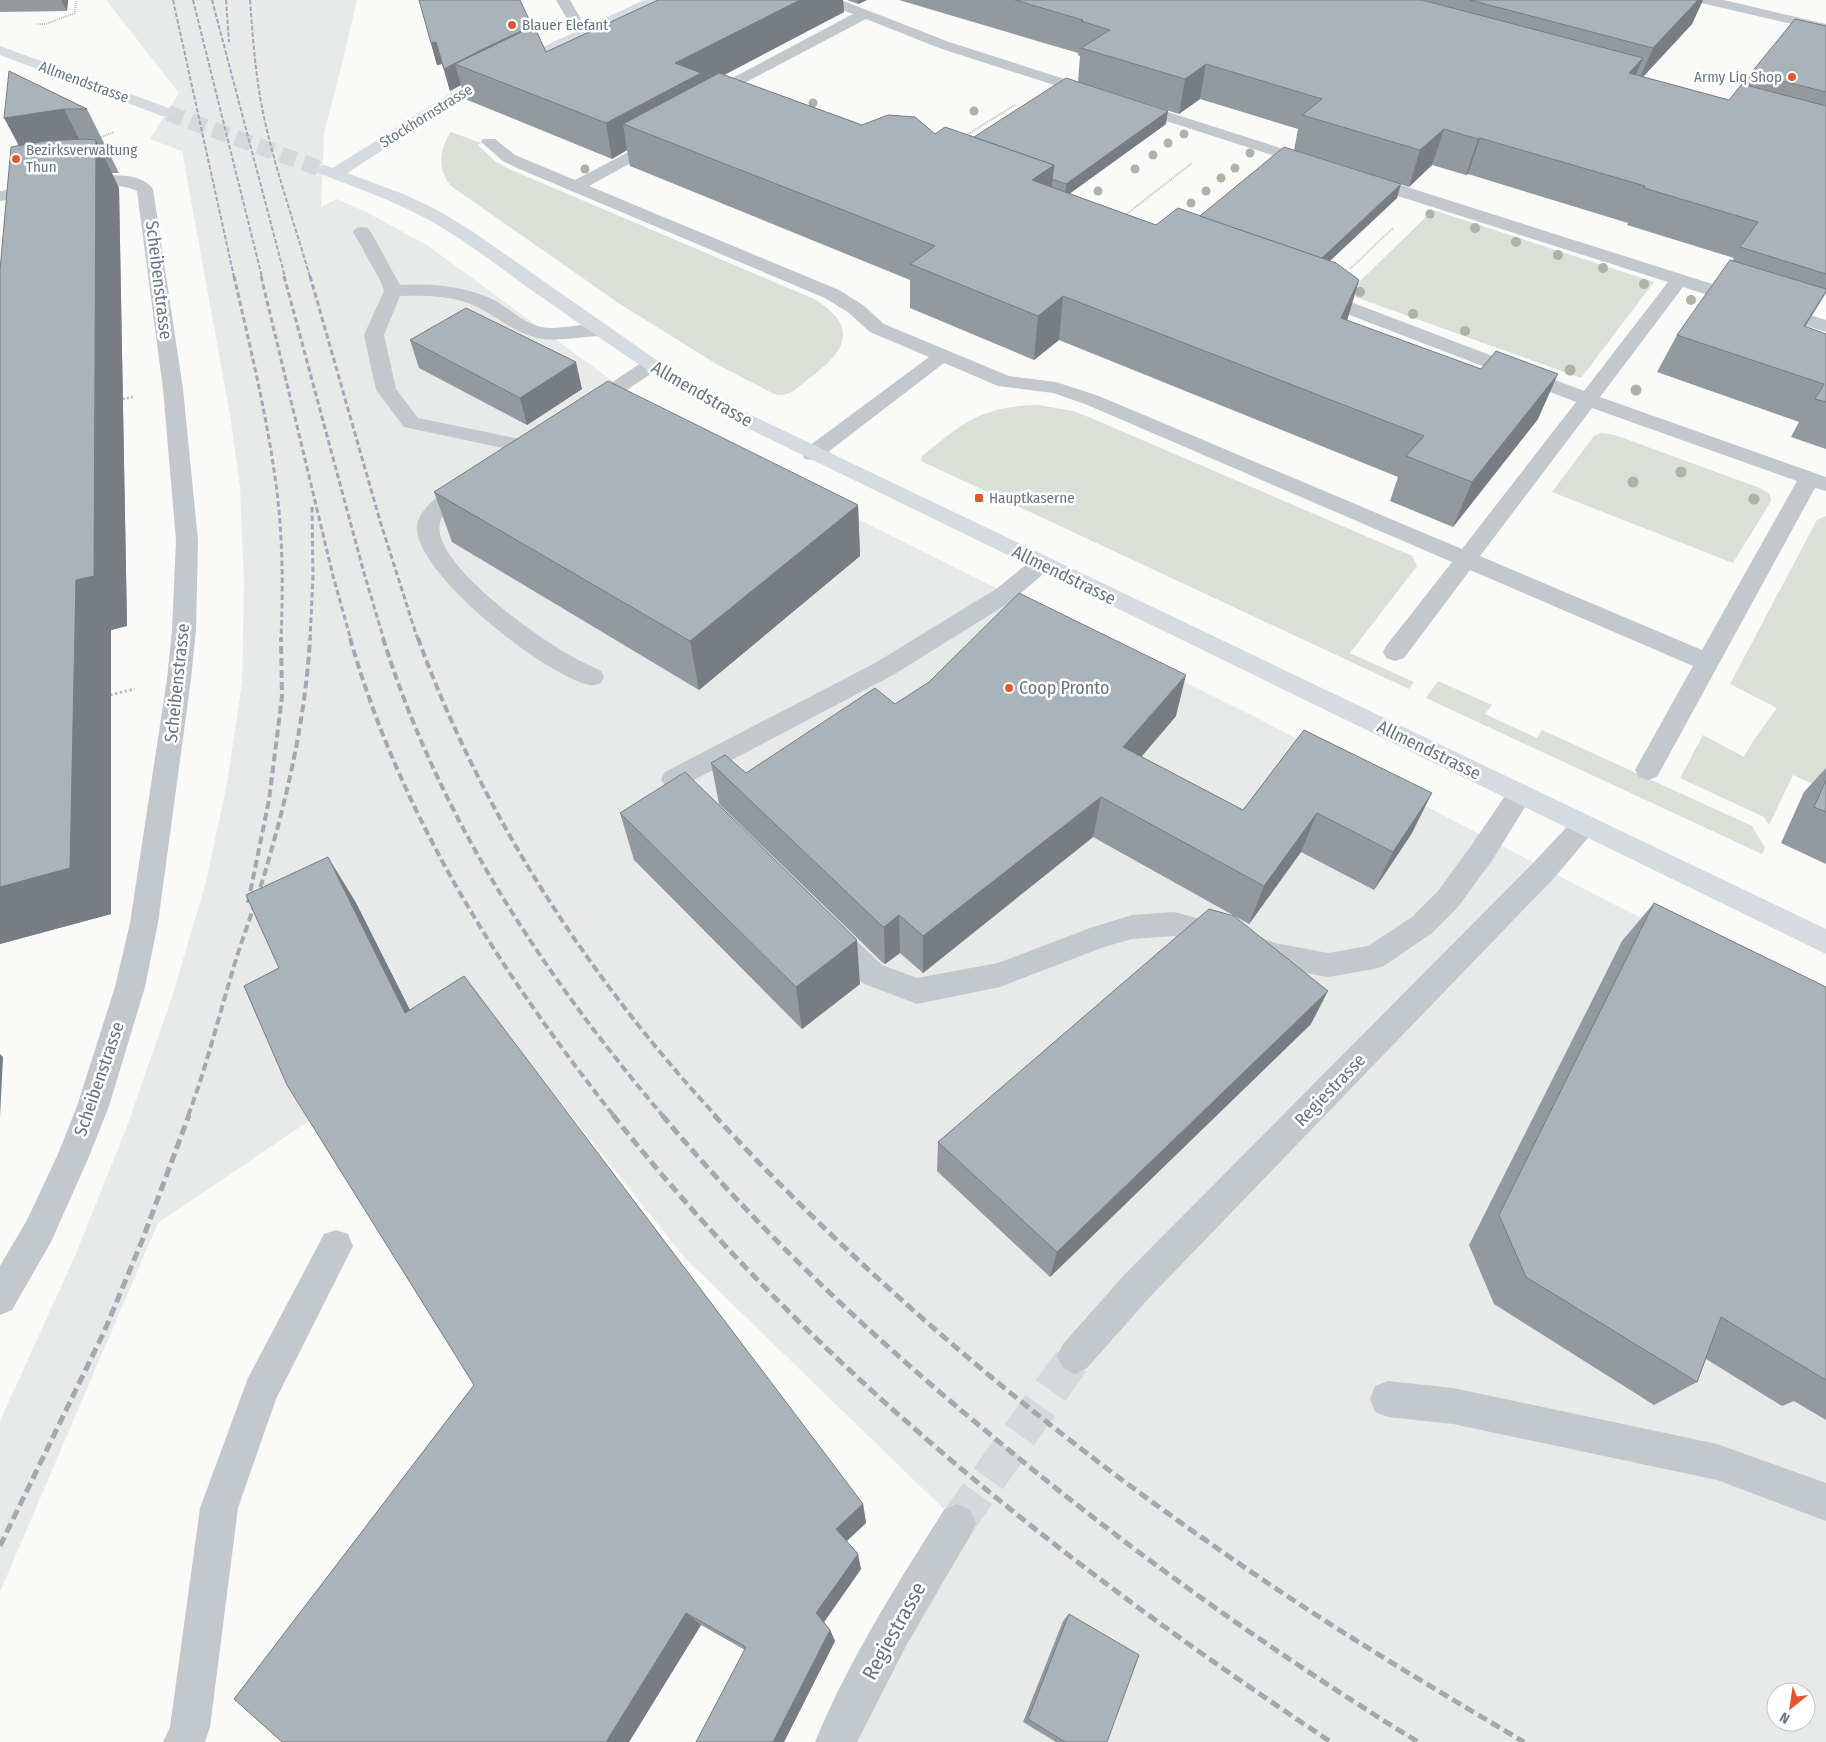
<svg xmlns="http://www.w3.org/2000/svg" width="1826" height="1742" font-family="'Fira Sans Condensed',sans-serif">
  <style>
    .built { fill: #e8e9e9; fill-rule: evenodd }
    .green { fill: #dadfd7 }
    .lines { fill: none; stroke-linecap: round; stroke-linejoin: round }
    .street-tunnel { stroke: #d5d9db; stroke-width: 36; stroke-dasharray: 36 18; stroke-linecap: butt }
    .secondary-tunnel { stroke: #d5d9db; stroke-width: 16; stroke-dasharray: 16 8; stroke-linecap: butt }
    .path-far2 { stroke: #bbbfc2; stroke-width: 2; stroke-dasharray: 1 1; stroke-linecap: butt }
    .path-far1 { stroke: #bbbfc2; stroke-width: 2.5; stroke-dasharray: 2 2; stroke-linecap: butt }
    .path { stroke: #bbbfc2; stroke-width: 3; stroke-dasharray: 2.5 2.5; stroke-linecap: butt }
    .lane { fill: #c3c8cc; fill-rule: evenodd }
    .street { fill: #c3c8cc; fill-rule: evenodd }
    .secondary { fill: #d6dbdf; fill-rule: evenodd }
    .rail-far3 { stroke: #a2aab0; stroke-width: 2; stroke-dasharray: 4.5 2; stroke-linecap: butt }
    .rail-far2 { stroke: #a2aab0; stroke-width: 3; stroke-dasharray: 5.5 3; stroke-linecap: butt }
    .rail-far1 { stroke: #a2aab0; stroke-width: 4; stroke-dasharray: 8 4; stroke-linecap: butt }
    .rail { stroke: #a2aab0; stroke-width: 5; stroke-dasharray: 10 5; stroke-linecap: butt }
    .tree { fill: #aab4a7 }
    .wall { fill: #929a9f }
    .shaded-wall { fill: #777d82 }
    .building { fill: #aab3b9; stroke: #777d82 }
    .poi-dot { fill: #e4572e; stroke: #fff; stroke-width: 2 }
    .labels { text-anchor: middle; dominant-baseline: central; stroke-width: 5; stroke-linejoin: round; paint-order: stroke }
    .far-poi-label { font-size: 15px; fill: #657683; stroke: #fff; text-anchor: start }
    .far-street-label { font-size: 15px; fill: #657683; stroke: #fff }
    .street-label { font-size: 18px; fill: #657683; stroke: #fff }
    .poi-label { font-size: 18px; fill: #657683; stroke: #fff; text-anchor: start }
    .near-street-label { font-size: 21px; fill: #657683; stroke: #fff }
  </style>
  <rect width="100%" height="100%" fill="#fafaf8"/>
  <path class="built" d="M 106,0 L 357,0 L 340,72 L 324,133 L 321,207 L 337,199 L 368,213 L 427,245 L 641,402 L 739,460 L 1259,719 L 1611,903 L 1826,1010 L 1826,1742 L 836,1742 L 957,1522 L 684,1257 L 482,1004 L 158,1223 L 0,1592 L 0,1421 L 75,1256 L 126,1129 L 172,997 L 206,882 L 227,783 L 242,683 L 244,584 L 240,487 L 230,415 L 182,151 L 150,139 L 179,93 ZM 1776,1692 L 1806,1692 L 1806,1722 L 1776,1722 Z"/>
  <g class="green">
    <path d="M 451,132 L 481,143 L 478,145 L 496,162 L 509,169 L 814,299 C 859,326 847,350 811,377 C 800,385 789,399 774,394 L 718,365 L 620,304 L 451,186 C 437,169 439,149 451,132 Z"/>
    <polygon points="1433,210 1654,282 1581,378 1347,294"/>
    <path d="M 1038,405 L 1073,411 L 1091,418 L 1412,556 L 1417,566 L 1414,570 L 1350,653 L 1414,682 L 1409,689 L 921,461 L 922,456 C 964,422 982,406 1038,405 Z"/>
    <polygon points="1602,433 1615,435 1760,488 1770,494 1771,501 1733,563 1552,492 1594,436"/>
    <polygon points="1826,516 1826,790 1793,775 1769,825 1764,817 1680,778 1703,735 1744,757 1753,741 1777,708 1730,684 1817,520"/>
    <polygon points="1438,681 1492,705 1485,714 1537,738 1542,730 1752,826 1765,848 1762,854 1426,698"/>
  </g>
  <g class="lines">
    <polyline class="street-tunnel" points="957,1523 1075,1356"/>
    <polyline class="secondary-tunnel" points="168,113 324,170"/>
    <g class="path-far2">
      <polyline points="38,24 46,24 75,13 76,0"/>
      <polyline points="965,136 1015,105"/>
      <polyline points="99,138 114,132"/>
      <polyline points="1124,216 1192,163"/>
      <polyline points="1350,269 1393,228"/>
    </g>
    <polyline class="path-far1" points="123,399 133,397"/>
    <polyline class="path" points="110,695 135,689"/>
    <g class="lane">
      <polygon points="556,0 570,0 589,33 587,36 577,36"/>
      <polygon points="822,0 841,0 949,42 1321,161 1323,164 1321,167 1309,167 939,48 866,19 735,88 725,88 722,85 725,82 853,14 824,3"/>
      <polygon points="1699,0 1724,0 1826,24 1826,32 1701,3"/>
      <path d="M 661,135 L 667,137 L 669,140 L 667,143 L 589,186 L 839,290 L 863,305 L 884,324 L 1009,376 L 1056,382 L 1099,396 L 1462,549 L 1576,402 L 1308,299 L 1306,295 L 1308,291 L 1315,289 L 1322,291 L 1584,391 L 1668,282 L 1357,183 L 1355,179 L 1357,175 L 1369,175 L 1826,320 L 1826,332 L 1683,287 L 1600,397 L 1826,477 L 1826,491 L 1815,488 L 1657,777 L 1648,780 L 1639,777 L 1635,770 L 1693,666 L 1470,570 L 1404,658 L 1395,661 L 1386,658 L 1383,652 L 1386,646 L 1452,562 L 1085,404 L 1053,393 L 998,386 L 944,363 L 819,459 L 812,460 L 805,459 L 802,454 L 805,449 L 929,357 L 870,332 L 849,313 L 825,298 L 517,168 L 503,161 L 481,142 L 483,139 L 495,139 L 515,155 L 575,180 ZM 1592,408 L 1797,481 L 1702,650 L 1480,556 Z"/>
      <path d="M 362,227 L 368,228 L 371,232 L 400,285 C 432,283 465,286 494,300 C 509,308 523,323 541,327 C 562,331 585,321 606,326 L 609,330 L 606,334 L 599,336 C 579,337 558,342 537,338 C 516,333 501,320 483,310 C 458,295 428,295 400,296 L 384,335 L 396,389 L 418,418 L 534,442 L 537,447 L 534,452 L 527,453 L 404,427 L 376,390 L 364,335 L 384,291 L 380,280 L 353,232 L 356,228 Z"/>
      <polygon points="651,359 658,361 661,365 658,369 595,411 588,413 581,411 578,407 581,403 644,361"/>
      <path d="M 469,479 L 477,481 L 480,486 L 477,491 C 465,498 443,508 440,523 C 431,558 520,624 547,641 C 564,653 582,662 601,671 L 604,677 L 601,683 C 597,684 594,686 590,685 C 547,677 412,572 417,525 C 418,515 429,504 436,498 C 446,490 457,482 469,479 Z"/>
      <path d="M 1041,556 L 1049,559 L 1052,564 L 1049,569 L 1012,601 L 893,675 L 692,781 L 703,797 L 699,804 C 681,810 669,794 661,779 L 665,772 L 875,663 L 996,589 L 1033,559 Z"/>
      <polygon points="1520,784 1529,787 1533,794 1493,859 1458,907 1432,933 1384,966 1374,969 1328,977 1273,967 1234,952 1174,936 1132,939 1104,947 1000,987 917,1004 862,983 822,943 818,935 822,927 832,923 842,927 882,965 917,978 998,963 1090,928 1132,915 1174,912 1238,929 1275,943 1328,953 1368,946 1412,917 1438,891 1473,843 1511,787"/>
      <polygon points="336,1230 348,1234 353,1246 276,1399 238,1508 210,1727 205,1742 163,1742 170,1727 200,1508 248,1378 324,1234"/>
      <polygon points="1388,1381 1453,1388 1717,1444 1826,1483 1826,1521 1717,1480 1453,1424 1388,1417 1375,1412 1370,1399 1375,1386"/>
    </g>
    <g class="street">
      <path d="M 97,175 C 114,175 142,173 153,189 L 183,389 L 198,540 L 196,630 L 191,679 L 158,923 L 145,987 L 109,1106 L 88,1159 L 51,1242 L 12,1310 L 0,1315 L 0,1266 L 27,1220 L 58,1154 L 77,1106 L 115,987 L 130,923 L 167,679 L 172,630 L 176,540 L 163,389 L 137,191 C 105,175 35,195 0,201 L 0,191 Z"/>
      <polygon points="1584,814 1593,818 1597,825 1593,832 1554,878 1149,1298 1087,1368 1075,1374 1063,1368 1057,1356 1063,1344 1125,1274 1534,862 1575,818"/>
      <path d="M 957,1504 L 970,1510 L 976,1523 L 970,1536 L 907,1644 L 857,1742 L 815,1742 C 849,1660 897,1584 944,1510 Z"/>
    </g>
    <g class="secondary">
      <path d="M 644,0 L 662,0 L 660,3 L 501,77 L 461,99 L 347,173 L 406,195 L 439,211 L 472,231 L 658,361 L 709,393 L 751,415 L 1826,929 L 1826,954 L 737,423 C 663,384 596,335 527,287 C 494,263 462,238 427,219 C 392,200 355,187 318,173 L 316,170 L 318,167 L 324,165 L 333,168 L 451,93 L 491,71 Z"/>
      <polygon points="0,46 174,110 176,113 174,116 162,116 0,55"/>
    </g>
    <g class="rail-far3">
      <polyline points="173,0 234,277"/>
      <polyline points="193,0 262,277"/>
      <polyline points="212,0 285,277"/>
      <polyline points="226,0 229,42"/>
      <path d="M 250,0 C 253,41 256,82 265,122 C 277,175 295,225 310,277"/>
    </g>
    <g class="rail-far2">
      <path d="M 234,276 C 250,347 268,419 277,492 C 283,541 283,590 281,640"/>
      <polyline points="261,276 333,576 351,640"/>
      <polyline points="284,276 364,573 384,640"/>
      <polyline points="310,276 380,521 418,640"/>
      <polyline points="310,640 313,576 312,505"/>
    </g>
    <g class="rail-far1">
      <path d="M 350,638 C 401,817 500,972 614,1116"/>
      <path d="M 383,638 C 439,818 543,974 663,1116"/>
      <path d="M 418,638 C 482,815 589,978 716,1116"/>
      <polyline points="248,903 269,800 282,697 281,638"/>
      <path d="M 188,1116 C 208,1063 221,1007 238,953 C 249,920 261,888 270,855 C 290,785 306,711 310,638"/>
    </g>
    <g class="rail">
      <path d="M 613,1115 C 811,1366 1066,1566 1331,1742"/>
      <path d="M 662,1115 C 761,1233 873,1338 992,1436 C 1126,1548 1269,1650 1418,1742"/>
      <path d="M 714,1115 C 864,1278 1033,1420 1214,1546 C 1314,1617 1419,1680 1524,1742"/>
      <polyline points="0,1546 104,1332 142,1241 189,1115"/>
    </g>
  </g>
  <g class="tree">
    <circle cx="813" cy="103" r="4.5"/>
    <circle cx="974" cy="111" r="4.5"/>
    <circle cx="1184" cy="134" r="4.5"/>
    <circle cx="1168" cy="143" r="4.5"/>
    <circle cx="1250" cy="153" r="4.5"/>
    <circle cx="1153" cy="155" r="4.5"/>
    <circle cx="1235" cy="168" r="4.5"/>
    <circle cx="585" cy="169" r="4.5"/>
    <circle cx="1135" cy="169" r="4.5"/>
    <circle cx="1221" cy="178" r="4.5"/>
    <circle cx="1098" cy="191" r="4.5"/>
    <circle cx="1206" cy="191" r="4.5"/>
    <circle cx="1191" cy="203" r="4.5"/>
    <circle cx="1430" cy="214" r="4.5"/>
    <circle cx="1475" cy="228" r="5"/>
    <circle cx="1516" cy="242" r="5"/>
    <circle cx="1558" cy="255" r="5"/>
    <circle cx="1603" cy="268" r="5"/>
    <circle cx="1644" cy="284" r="5"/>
    <circle cx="1360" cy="292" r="5"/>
    <circle cx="1691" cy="300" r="5"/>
    <circle cx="1413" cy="314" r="5"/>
    <circle cx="1465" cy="331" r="5"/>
    <circle cx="1570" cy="370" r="5.5"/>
    <circle cx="1636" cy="390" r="5.5"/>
    <circle cx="1681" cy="472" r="5.5"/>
    <circle cx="1633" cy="482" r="5.5"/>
    <circle cx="1754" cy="499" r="5.5"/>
  </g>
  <g class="wall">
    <polygon points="0,0 68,0 67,11 0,12"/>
    <polygon points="419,0 532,27 546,52 658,0 843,0 844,12 724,75 862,125 935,134 974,137 1166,124 1069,194 1156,225 1200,216 1397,198 1330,261 1359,280 1347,320 1538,419 1453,527 1390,501 1398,477 1059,340 1034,360 910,308 910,280 630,166 627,150 612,159 465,99 461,85 450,91 442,64 437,65"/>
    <polygon points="847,0 867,0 858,4"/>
    <polygon points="899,0 1703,0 1692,24 1643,77 1729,100 1745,85 1751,73 1826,26 1826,293 1805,327 1826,334 1826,449 1791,437 1799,422 1657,372 1677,335 1734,258 1627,225 1628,223 1468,174 1466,175 1432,165 1409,187 1294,150 1298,129 1200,99 1179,114 1078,82 1080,56 1078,55 1078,53"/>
    <polygon points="9,71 87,109 119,173 112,173 119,188 127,626 111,630 111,914 0,944 0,270 18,146"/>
    <polygon points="410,340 582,389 527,425 419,368"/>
    <polygon points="434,492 858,505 860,556 699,690 452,542"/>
    <polygon points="895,704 1176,716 1141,757 1243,810 1304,730 1412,833 1374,890 1301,852 1249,924 1093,837 923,973 900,953 885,964 883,963 719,804 711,763 746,773"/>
    <polygon points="1826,768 1826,864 1781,843 1804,792"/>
    <polygon points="620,813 860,984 802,1029 634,860"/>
    <polygon points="355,901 410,1010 863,1504 866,1523 847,1541 861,1569 824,1622 830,1630 835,1641 784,1742 696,1742 745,1650 701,1625 629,1742 474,1385 279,968"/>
    <polygon points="1654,903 1826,987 1826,1420 1794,1401 1782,1406 1706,1359 1697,1382 1654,1405 1494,1304 1469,1245 1622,941"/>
    <polygon points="1311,1024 1050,1277 937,1171 938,1142"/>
    <polygon points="1069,1614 1107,1742 1056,1742 1023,1722 1063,1621"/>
  </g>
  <g class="shaded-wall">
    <polygon points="61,0 68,0 67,11"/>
    <polygon points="800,0 843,0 844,12 703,86 623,124 627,150 612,159 606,123 675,63"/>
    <polygon points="858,0 867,0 858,4"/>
    <polygon points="1698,0 1703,0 1692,24 1638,82 1653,48"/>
    <polygon points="532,26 536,48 455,64 461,85 450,91 444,69 485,48"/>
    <polygon points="436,42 442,64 437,65 431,43"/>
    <polygon points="1643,58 1628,93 1629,73"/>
    <polygon points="1206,64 1200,99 1179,114 1185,79"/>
    <polygon points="64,109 95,171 96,140 119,188 127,626 111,630 111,914 0,944 0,887 39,183 4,118"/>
    <polygon points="1168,111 1166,124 1065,197 1066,184"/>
    <polygon points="1444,129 1432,165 1409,187 1420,150"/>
    <polygon points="1480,138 1468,174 1466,175 1478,139"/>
    <polygon points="1054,165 1050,208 1032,180"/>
    <polygon points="1401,184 1397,198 1306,283 1309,270"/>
    <polygon points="1359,280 1346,324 1341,318"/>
    <polygon points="1826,291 1804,327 1804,326"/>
    <polygon points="1063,296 1059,340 1034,360 1038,316"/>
    <polygon points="576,362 582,389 527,425 520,398"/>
    <polygon points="1558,374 1538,419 1453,527 1472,482"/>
    <polygon points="858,505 860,556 699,690 690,641"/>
    <polygon points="1186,675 1176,716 1115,788 1123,747"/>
    <polygon points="1432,793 1412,833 1374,890 1393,852"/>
    <polygon points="1101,797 1093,837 923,973 923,936"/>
    <polygon points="1317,813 1301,852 1249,924 1264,886"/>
    <polygon points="328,857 355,901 431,1052 405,1013"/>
    <polygon points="899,915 900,953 885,964 884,927"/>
    <polygon points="857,940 860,984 802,1029 796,987"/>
    <polygon points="1328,991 1311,1024 1050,1277 1057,1252"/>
    <polygon points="0,1054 3,1057 0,1117"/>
    <polygon points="863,1504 866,1523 841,1546 836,1529"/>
    <polygon points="858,1554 861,1569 822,1625 816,1613"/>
    <polygon points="686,1613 701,1625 629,1742 606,1742"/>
    <polygon points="830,1630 835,1641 784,1742 773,1742"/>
  </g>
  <g class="building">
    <polygon points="419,0 520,0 532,26 485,48 444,69 436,42 431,43"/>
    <polygon points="658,0 800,0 675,63 701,73 606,123 455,64 534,26 546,52"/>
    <polygon points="1015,0 1422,0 1643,58 1629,73 1729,100 1742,84 1826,106 1826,274 1740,247 1758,222 1644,188 1645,186 1480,138 1478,139 1444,129 1420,150 1302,115 1322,99 1206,64 1185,79 1081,48 1110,30 1081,21 1083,20"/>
    <polygon points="1470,0 1698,0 1653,48"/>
    <polygon points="1795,19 1826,26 1826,92 1751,73"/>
    <polygon points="9,71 87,109 64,109 4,118"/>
    <polygon points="719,73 862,125 888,115 915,117 935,134 945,127 1054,165 1032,180 1156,225 1178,208 1336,263 1359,280 1341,318 1481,369 1496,351 1558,374 1472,482 1406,456 1424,436 1063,296 1038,316 910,264 935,246 623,124"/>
    <polygon points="1066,78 1168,111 1066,184 1052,179 1054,165 974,137"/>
    <polygon points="83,139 96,140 94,576 76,580 70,868 0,887 0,270 11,147 45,141"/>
    <polygon points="1284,147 1401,184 1322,258 1200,216"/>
    <polygon points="1730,260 1826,289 1826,291 1804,326 1826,334 1826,402 1815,399 1824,384 1677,335"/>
    <polygon points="466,308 576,362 520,398 410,340"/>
    <polygon points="608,381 858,505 690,641 434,492"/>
    <polygon points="1019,593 1186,675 1123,747 1243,810 1304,730 1432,793 1393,852 1317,813 1264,886 1101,797 923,936 899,915 884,927 882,926 711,763 725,755 746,773 875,688 895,704 929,682"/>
    <polygon points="685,772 857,940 796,987 620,813"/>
    <polygon points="1826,780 1826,812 1814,807"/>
    <polygon points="328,857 405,1013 464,976 863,1504 836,1529 858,1554 816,1613 830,1630 773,1742 696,1742 746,1647 686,1613 606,1742 282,1742 234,1699 474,1385 287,1085 244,986 279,968 246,895"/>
    <polygon points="1654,903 1826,987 1826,1380 1721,1317 1697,1382 1526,1277 1499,1215"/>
    <polygon points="1209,909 1234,916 1328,991 1057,1252 938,1142"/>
    <polygon points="1069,1614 1139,1655 1107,1742 1065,1742 1028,1719"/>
  </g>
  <g class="poi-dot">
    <circle cx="512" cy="25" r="5"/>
    <circle cx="1792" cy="77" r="5"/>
    <circle cx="16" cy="159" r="5"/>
    <rect x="974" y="493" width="10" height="10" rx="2.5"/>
    <circle cx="1009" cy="688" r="5"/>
  </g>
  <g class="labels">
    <g class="far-poi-label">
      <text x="522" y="25">Blauer Elefant</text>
      <text x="1782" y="77" text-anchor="end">Army Liq Shop</text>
      <text x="26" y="150">Bezirksverwaltung<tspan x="26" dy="17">Thun</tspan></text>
      <text x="989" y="498">Hauptkaserne</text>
    </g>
    <g class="far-street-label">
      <text transform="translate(84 82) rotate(20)">Allmendstrasse</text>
      <text transform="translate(426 116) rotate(-32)">Stockhornstrasse</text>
    </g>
    <g class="street-label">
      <text transform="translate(159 280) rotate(83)">Scheibenstrasse</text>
      <text transform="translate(702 394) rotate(30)">Allmendstrasse</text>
      <text transform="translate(1064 575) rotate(26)">Allmendstrasse</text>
      <text transform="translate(177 683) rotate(-84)">Scheibenstrasse</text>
      <text transform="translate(1429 750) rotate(26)">Allmendstrasse</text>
      <text transform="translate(99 1079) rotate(-71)">Scheibenstrasse</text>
      <text transform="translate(1330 1090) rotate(-46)">Regiestrasse</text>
    </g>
    <g class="poi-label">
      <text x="1019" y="688">Coop Pronto</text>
    </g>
    <g class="near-street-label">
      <text transform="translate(894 1631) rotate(-61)">Regiestrasse</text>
    </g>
  </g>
  <g transform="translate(1791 1707) rotate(210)"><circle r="24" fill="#ffffff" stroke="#c1c8cd"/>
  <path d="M0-4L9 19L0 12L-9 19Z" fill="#e4572e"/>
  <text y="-8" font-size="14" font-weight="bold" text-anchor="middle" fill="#657683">N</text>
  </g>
</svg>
